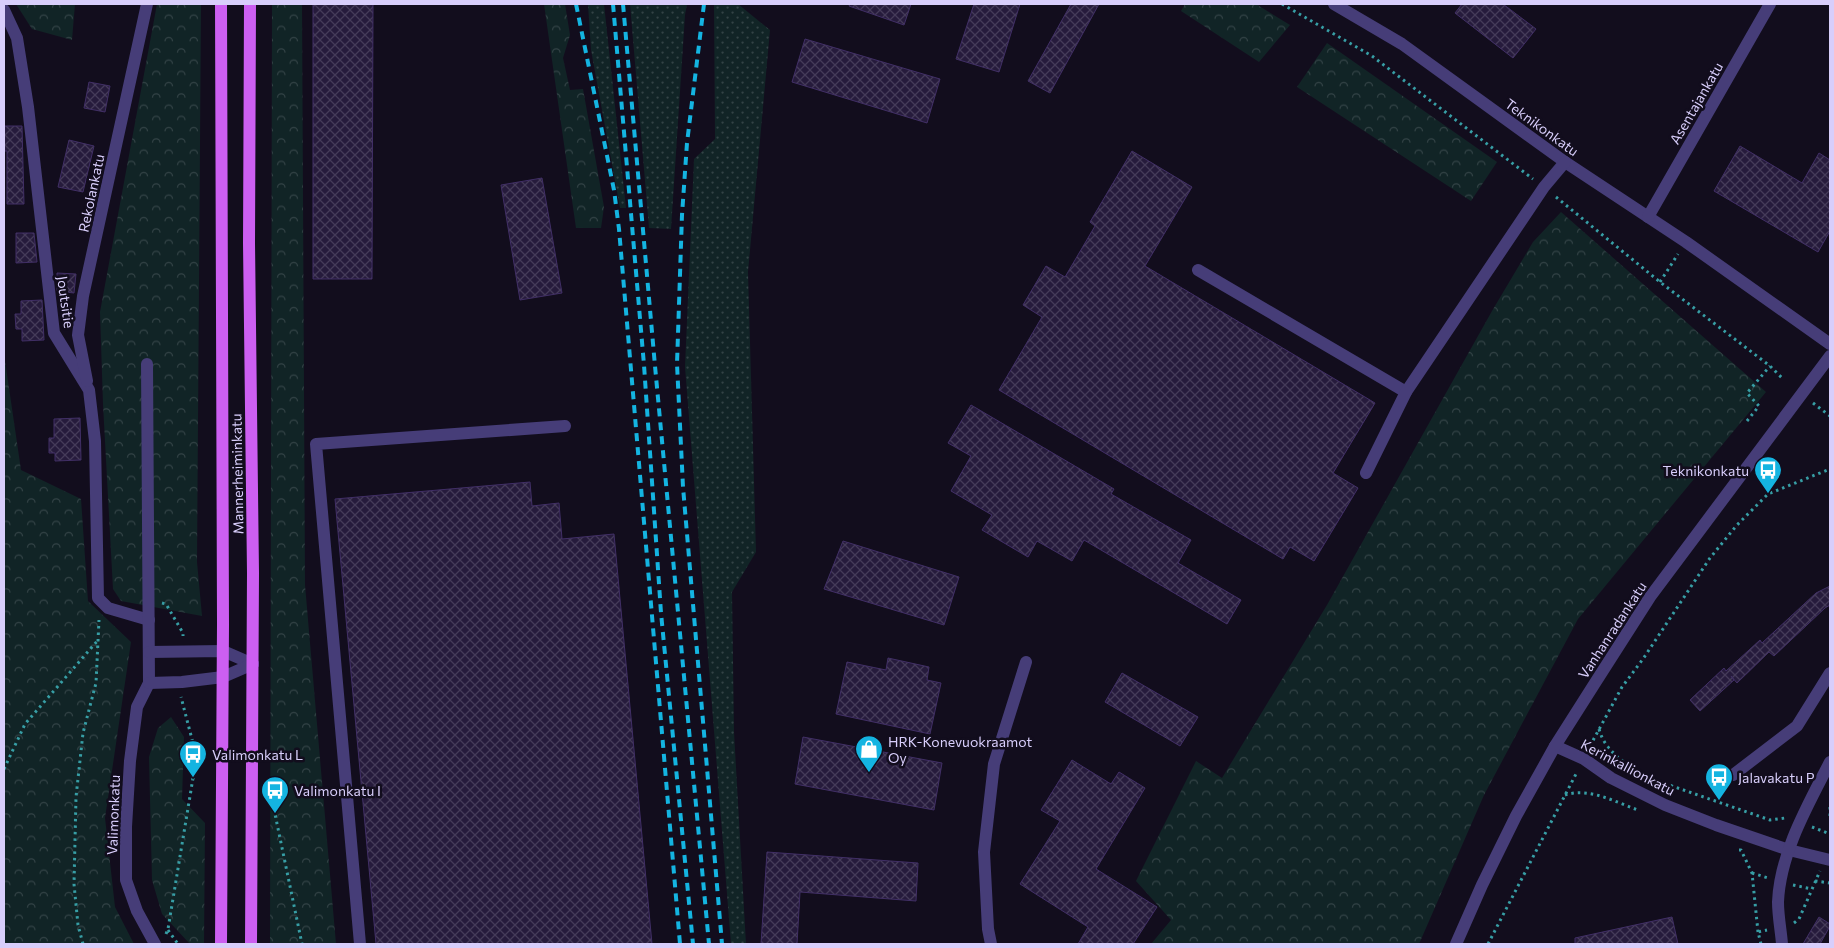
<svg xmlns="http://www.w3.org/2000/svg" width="1834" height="948" font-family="Commissioner,sans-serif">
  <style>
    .grass { fill: url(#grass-dots) }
    .forest { fill: url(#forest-crowns) }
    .building { fill: url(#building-cross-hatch); stroke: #412f66 }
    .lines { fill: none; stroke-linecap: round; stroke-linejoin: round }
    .path { stroke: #379ea5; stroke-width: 3; stroke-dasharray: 2.5 4; stroke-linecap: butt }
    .minor { stroke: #463d78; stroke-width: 12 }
    .major { stroke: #cc5ff1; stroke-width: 12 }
    .rail { stroke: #14b4e1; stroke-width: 4; stroke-dasharray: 8 6; stroke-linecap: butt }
    .labels { text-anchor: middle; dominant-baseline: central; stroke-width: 5; stroke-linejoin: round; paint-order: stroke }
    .street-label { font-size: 14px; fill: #d8cefb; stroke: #120d1d }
    .poi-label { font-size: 14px; fill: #d8cefb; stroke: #120d1d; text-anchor: start }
  </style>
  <defs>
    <pattern id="grass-dots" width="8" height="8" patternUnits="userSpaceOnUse" patternTransform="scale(1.25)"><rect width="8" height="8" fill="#112426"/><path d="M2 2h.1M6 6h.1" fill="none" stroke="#334346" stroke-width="1.8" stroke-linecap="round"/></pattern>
    <pattern id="forest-crowns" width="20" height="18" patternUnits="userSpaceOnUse" patternTransform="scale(1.25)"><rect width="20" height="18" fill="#112426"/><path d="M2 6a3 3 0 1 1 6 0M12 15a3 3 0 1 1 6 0" fill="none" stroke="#334346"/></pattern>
    <pattern id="building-cross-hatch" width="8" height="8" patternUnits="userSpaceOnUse" patternTransform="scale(1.25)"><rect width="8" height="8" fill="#261b3c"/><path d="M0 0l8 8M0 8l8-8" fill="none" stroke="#453b59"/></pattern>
  </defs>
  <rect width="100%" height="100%" fill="#120d1d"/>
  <g class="grass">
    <polygon points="588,4 604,4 626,208 620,208 591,50"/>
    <polygon points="630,4 687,4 685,15 671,229 649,228"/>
    <polygon points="714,4 738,4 770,30 748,272 756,552 732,592 734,732 746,944 731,944 685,367 694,159 715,139"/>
  </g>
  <g class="forest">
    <polygon points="16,4 75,4 72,40 32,29"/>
    <polygon points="157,4 201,4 197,562 202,616 121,601 113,589 103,404 100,312"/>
    <polygon points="272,4 302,4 305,585 336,944 270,944"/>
    <polygon points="544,4 565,4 570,35 563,58 570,90 583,89 604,207 601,228 576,228"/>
    <polygon points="1185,4 1256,4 1290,25 1259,62 1181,11"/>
    <polygon points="1327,43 1497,162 1471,201 1297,87"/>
    <polygon points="1561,212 1766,392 1578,619 1484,795 1419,944 1151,944 1171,920 1136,881 1196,761 1222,778 1327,605 1492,311 1533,242"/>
    <polygon points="4,354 21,470 81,499 88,601 131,642 105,818 115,907 134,944 4,944"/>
    <polygon points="171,717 184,737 182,799 205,823 204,944 190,944 162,914 152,880 149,757 158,728"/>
  </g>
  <g class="building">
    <polygon points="313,4 373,4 372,279 313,279"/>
    <polygon points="850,4 911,4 904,25 849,6"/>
    <polygon points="974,4 1020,4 999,72 956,59"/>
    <polygon points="1071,4 1099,4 1050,93 1028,81"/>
    <polygon points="1462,4 1503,4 1536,29 1513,58 1455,13"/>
    <polygon points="805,39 940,79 927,123 792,82"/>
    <polygon points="89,82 110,86 105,112 84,108"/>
    <polygon points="4,126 22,126 24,204 7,204 7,151 4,151"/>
    <polygon points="69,140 94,146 83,192 58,187"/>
    <polygon points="1740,146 1802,183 1819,153 1830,160 1830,231 1818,252 1714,191"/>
    <polygon points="1132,151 1192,187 1145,266 1375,403 1333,473 1358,488 1314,561 1290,547 1283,559 999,390 1042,317 1023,305 1046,266 1065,277 1095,226 1090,222"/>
    <polygon points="542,178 562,293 520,300 501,185"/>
    <polygon points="16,233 34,233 37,262 16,263"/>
    <polygon points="57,273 76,274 74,293 57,291"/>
    <polygon points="42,300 44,340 22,341 22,329 16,329 15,314 21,314 21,301"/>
    <polygon points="971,405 1114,489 1111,494 1191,540 1178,563 1241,600 1227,624 1084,540 1072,561 1037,541 1028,557 982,530 992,515 951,491 971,456 948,443"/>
    <polygon points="80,418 81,460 55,461 55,453 49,453 49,438 54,438 54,419"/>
    <polygon points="530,482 532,506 559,503 562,539 614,534 652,944 376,944 335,499"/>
    <polygon points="843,541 959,577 944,625 824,589"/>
    <polygon points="1830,586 1830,605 1825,608 1774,656 1769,652 1737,683 1731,676 1734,680 1700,711 1690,700 1724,668 1726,671 1760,640 1762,643 1816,593"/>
    <polygon points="888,658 929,667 927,680 941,683 930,734 836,714 847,662 886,670"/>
    <polygon points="1122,673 1198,717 1180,746 1105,702"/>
    <polygon points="803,737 942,763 934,810 795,784"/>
    <polygon points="1072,760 1111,784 1119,772 1145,788 1096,869 1157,907 1133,944 1078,944 1088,927 1020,884 1060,821 1041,810"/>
    <polygon points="767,852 918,863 916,901 800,892 797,944 761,944"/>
    <polygon points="1672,917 1678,944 1575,944 1575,938"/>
    <polygon points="1819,917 1830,924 1830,926 1820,944 1803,944"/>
  </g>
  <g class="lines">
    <g class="path">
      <polyline points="1282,4 1372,56 1533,179"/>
      <polyline points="1556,197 1660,282 1770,366 1783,379"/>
      <polyline points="1660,282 1678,254"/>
      <polyline points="1813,403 1830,416"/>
      <polyline points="1747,421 1759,406 1747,393 1770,366"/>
      <polyline points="162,603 166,604 183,633 183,636"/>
      <path d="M 1599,729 C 1605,751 1621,759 1638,773"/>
      <polyline points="1590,746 1622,687 1643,659 1710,558 1737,525 1768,494 1830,469"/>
      <polyline points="4,769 25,724 99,639"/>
      <polyline points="1646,777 1770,820 1785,818"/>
      <path d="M 1565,795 C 1589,787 1615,802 1638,810"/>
      <polyline points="273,796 275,814 302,944"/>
      <polyline points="1830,807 1830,819"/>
      <polyline points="1812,827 1830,834"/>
      <polyline points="1739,850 1741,850 1752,873 1758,932"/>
      <polyline points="1752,873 1768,878"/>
      <polyline points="1815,881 1830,883"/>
      <polyline points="1793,885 1812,889"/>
      <polyline points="1794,923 1799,919 1820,871"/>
      <polyline points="168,930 178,944"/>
      <polyline points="166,934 168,929 193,778 194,747 181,697"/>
      <polyline points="83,944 78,925 74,884 76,797 83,733 96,683 99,620"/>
      <polyline points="1488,944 1577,772"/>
      <polyline points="1761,944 1758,932 1767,930"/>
    </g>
    <g class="minor">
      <polyline points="1334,4 1402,44 1565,162 1686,242 1830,344"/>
      <polyline points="4,10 17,38 28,107 54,333 89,390 95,441 98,598 108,608 149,620"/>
      <polyline points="1648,217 1770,4"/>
      <polyline points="1198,270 1406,392"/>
      <polyline points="147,364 149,683 137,707 130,761 126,827 126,880 137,911 155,944"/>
      <polyline points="87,381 78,335 83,296 147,4"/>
      <polyline points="1366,473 1406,392 1544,187 1565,162"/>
      <polyline points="149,652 223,651 253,664"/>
      <polyline points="149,683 182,682 223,677 253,664"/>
      <polyline points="1555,746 1584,759 1611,778 1665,805 1716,825 1789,850 1830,860"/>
      <polyline points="1733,775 1797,726 1830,673"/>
      <polyline points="360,944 316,444 565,426"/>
      <polyline points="991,944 988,929 984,852 994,764 1026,662"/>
      <polyline points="1456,944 1482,885 1516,816 1555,746 1595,683 1650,597 1830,356"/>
      <path d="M 1782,944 C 1781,931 1778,916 1778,902 C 1780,853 1808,805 1830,762"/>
    </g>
    <g class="major">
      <polyline points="250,4 249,243 253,573 251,944"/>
      <polyline points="221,944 223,624 221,4"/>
    </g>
    <g class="rail">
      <polyline points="576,4 614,190 619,229 680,944"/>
      <polyline points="613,4 644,365 661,613 693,944"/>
      <polyline points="623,4 655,366 709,944"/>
      <polyline points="704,4 687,143 682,215 677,364 683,487 722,944"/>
    </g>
  </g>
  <defs>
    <g id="bus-pin" transform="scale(1.4375)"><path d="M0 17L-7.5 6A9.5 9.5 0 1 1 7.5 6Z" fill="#14b4e1" stroke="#120d1d"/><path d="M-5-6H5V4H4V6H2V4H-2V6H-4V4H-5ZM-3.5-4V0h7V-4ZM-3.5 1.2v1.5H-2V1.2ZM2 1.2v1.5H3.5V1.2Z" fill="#fff"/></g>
    <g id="shop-pin" transform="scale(1.4375)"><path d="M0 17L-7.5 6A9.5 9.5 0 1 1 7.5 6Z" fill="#14b4e1" stroke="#120d1d"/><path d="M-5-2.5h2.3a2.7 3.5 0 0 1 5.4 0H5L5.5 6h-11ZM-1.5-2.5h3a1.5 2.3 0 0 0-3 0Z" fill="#fff"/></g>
  </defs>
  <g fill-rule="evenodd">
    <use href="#bus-pin" x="1768" y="470"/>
    <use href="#shop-pin" x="869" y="749"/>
    <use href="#bus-pin" x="193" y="754"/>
    <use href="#bus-pin" x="1719" y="777"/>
    <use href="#bus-pin" x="275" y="790"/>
  </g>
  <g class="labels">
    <g class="street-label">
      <text transform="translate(1696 103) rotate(-60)">Asentajankatu</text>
      <text transform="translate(1542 127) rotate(36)">Teknikonkatu</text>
      <text transform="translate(91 193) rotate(-78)">Rekolankatu</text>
      <text transform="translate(66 302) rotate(82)">Joutsitie</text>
      <text transform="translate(237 474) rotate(-91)">Mannerheiminkatu</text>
      <text transform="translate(1612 630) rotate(-57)">Vanhanradankatu</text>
      <text transform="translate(1628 767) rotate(28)">Kerinkallionkatu</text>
      <text transform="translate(113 815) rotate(-88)">Valimonkatu</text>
    </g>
    <g class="poi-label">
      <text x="1749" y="470" text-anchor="end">Teknikonkatu</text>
      <text x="888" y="741">HRK-Konevuokraamot<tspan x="888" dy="16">Oy</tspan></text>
      <text x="212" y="754">Valimonkatu L</text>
      <text x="1738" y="777">Jalavakatu P</text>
      <text x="294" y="790">Valimonkatu I</text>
    </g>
  </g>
  <rect width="1834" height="948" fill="none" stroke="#d8cefb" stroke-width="10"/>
</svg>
